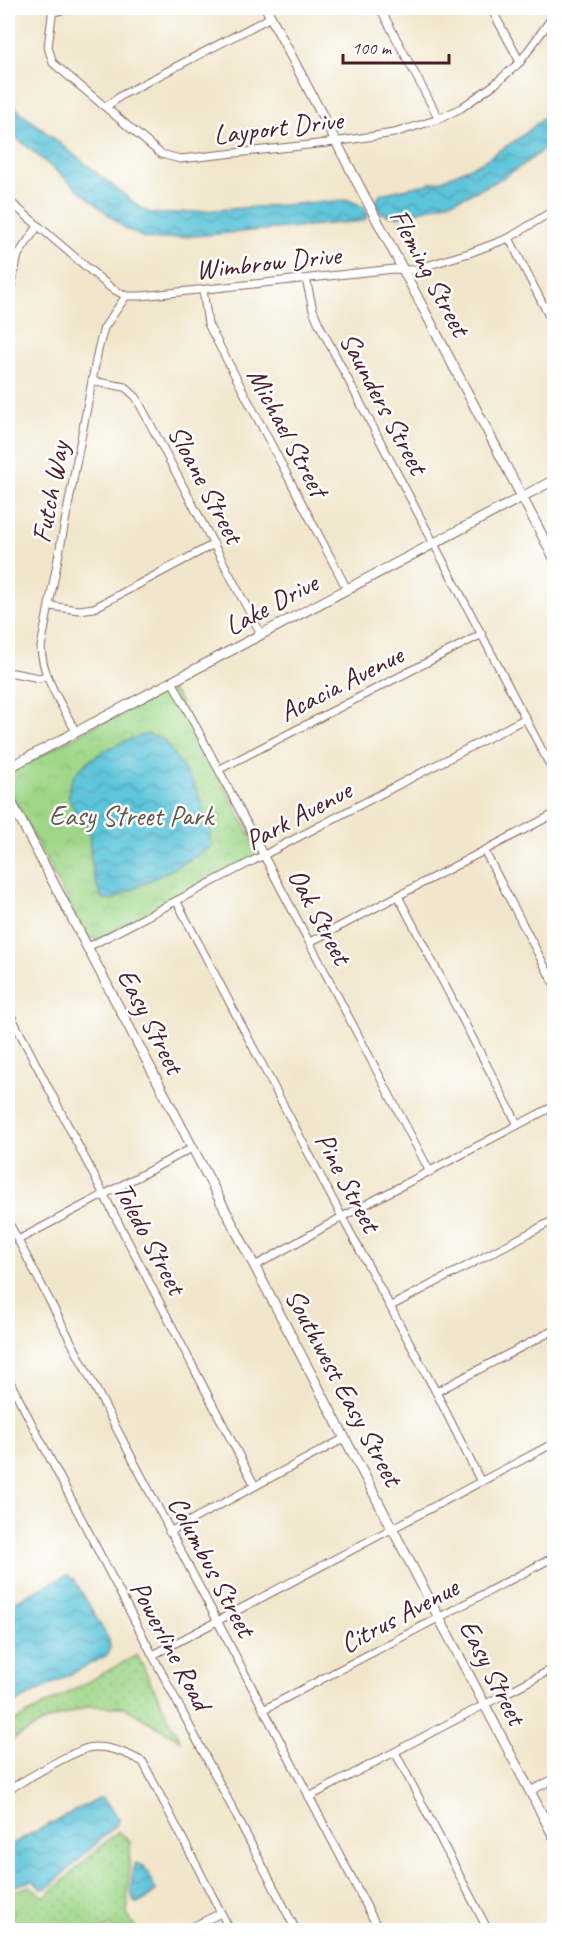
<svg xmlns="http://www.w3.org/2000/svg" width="562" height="1938" font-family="Caveat,sans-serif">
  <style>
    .grass { fill: url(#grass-dots); stroke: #747b5a; stroke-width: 1.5 }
    .park { fill: url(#park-crowns); stroke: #747b5a; stroke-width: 1.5 }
    .water { fill: url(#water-waves); stroke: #547282; stroke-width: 1.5 }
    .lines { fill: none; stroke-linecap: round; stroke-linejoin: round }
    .minor-casing { stroke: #846563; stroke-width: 9 }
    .tertiary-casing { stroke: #846563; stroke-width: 11 }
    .minor { stroke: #fff; stroke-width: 7 }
    .tertiary { stroke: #fff; stroke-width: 9 }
    .labels { text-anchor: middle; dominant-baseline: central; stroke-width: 5; stroke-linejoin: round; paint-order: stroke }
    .street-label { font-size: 28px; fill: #4a1f2b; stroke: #fff }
    .park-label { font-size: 28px; fill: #645647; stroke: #fff }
  </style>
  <defs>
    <pattern id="grass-dots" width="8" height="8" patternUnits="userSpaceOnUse" patternTransform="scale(1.5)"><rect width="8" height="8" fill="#9fd788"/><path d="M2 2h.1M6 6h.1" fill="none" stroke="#8ab876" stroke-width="1.8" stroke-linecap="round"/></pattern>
    <pattern id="park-crowns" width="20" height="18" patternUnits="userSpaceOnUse" patternTransform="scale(1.5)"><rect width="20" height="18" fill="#9fd788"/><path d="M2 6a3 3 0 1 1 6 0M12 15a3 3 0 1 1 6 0" fill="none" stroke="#8ab876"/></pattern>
    <pattern id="water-waves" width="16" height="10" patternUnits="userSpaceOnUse" patternTransform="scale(1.5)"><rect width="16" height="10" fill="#5dc5da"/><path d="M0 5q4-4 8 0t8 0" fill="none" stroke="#4f9fb1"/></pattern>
  </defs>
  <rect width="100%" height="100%" fill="#fff"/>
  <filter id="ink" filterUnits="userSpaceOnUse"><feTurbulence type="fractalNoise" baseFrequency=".0167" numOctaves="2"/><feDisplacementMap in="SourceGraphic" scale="12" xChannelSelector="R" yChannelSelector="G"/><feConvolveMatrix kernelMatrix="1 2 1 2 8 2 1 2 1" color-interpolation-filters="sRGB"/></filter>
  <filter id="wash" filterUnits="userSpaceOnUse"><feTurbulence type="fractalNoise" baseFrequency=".008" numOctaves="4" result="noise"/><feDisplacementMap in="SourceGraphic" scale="24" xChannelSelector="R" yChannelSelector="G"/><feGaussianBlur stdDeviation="1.35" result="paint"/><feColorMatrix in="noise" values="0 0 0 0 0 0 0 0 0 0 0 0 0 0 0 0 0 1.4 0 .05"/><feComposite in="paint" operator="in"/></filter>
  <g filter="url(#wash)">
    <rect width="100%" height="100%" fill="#f1e6cb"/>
    <g class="grass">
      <polygon points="137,1655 180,1740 124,1707 90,1706 48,1720 8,1742 8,1725"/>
      <polygon points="118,1831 130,1841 127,1914 137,1930 114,1930 110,1926 105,1930 8,1930 8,1922 13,1914 9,1904 8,1893 30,1886 45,1897"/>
    </g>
    <polygon class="park" points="162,689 169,689 176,695 256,846 256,853 253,859 99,939 90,938 84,933 8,788 8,773"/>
    <g class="water">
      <polygon points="8,102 142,209 151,213 162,214 349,200 364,207 368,216 363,221 160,239 144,238 125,228 8,131"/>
      <path d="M 554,108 L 554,141 C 516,174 469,199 419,211 C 411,213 400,218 392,216 C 388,216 383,213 379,211 L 375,202 L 381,194 L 440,181 L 484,161 L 525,134 Z"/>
      <path d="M 148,734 L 164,740 L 195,786 L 210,829 L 211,847 L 178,866 L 112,900 L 102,898 C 93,880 88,847 90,828 C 83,819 71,809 69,797 C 64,764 123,740 148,734 Z"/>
      <polygon points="67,1575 74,1579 109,1640 110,1648 107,1655 8,1707 8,1605"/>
      <polygon points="99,1798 103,1799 119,1819 118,1823 48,1888 41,1889 33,1881 30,1881 8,1888 8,1846"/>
      <path d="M 136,1863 L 144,1866 L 156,1890 C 152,1896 142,1903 135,1903 C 129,1894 131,1873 136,1863 Z"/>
    </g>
  </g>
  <g filter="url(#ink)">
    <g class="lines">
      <g class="minor-casing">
        <g id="minor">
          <polyline points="53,8 48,47 53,63 161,154 180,159 327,143 394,133 439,119 461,108 495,84 520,62 554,15"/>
          <polyline points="380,8 439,119"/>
          <polyline points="491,8 520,62"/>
          <polyline points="52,12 76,8"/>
          <polyline points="106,107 122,95 271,17"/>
          <polyline points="8,200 111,288 126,296 141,296 394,269 413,270 472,252 509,238 554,210"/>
          <polyline points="509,238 554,326"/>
          <polyline points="306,279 313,310 319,324 554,773"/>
          <polyline points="203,290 208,324 347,589"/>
          <polyline points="8,302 18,255 38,226"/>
          <polyline points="92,381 125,387 136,397 261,634"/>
          <polyline points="50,606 79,610 94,608 214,544"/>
          <polyline points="8,672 40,678 47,675"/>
          <polyline points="172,681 430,1172"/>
          <path d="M 76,732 C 62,705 42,677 41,647 L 98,350 L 104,328 L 126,296"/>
          <polyline points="220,769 482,634"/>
          <polyline points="485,852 554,984"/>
          <polyline points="398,896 518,1125"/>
          <polyline points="177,902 342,1217 436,1392 481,1482"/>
          <polyline points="310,942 554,814"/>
          <polyline points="88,947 526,718"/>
          <polyline points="8,1010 255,1486"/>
          <polyline points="8,1221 379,1930"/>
          <polyline points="18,1240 192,1148"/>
          <polyline points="255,1266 342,1217 554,1106"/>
          <polyline points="391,1306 554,1220"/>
          <polyline points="8,1378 296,1930"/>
          <polyline points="436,1392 554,1330"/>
          <polyline points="169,1532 345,1438"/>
          <polyline points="153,1655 554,1443"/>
          <polyline points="263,1710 554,1557"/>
          <polyline points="395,1752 488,1930"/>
          <path d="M 8,1790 C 24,1781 79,1746 95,1747 C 113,1747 128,1754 143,1762 L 230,1930"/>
          <polyline points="530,1791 554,1779"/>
          <polyline points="309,1797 554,1668"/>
          <polyline points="186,1930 221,1913"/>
        </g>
      </g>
      <g class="tertiary-casing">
        <g id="tertiary">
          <polyline points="266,8 554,558"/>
          <polyline points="8,768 554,480"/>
          <polyline points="8,796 554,1837"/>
        </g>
      </g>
      <use href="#minor" class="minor"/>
      <use href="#tertiary" class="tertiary"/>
    </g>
  </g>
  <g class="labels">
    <g class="street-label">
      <text transform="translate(278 127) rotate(-7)">Layport Drive</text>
      <text transform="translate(268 262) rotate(-6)">Wimbrow Drive</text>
      <text transform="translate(430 272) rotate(62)">Fleming Street</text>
      <text transform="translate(384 403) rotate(62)">Saunders Street</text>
      <text transform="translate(288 432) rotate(62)">Michael Street</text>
      <text transform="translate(206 484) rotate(62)">Sloane Street</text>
      <text transform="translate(50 492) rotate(-79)">Futch Way</text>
      <text transform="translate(271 604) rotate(-28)">Lake Drive</text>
      <text transform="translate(341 683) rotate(-27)">Acacia Avenue</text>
      <text transform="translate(298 815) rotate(-28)">Park Avenue</text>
      <text transform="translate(320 916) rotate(62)">Oak Street</text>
      <text transform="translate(151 1021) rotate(63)">Easy Street</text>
      <text transform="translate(348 1182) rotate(62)">Pine Street</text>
      <text transform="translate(150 1238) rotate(62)">Toledo Street</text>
      <text transform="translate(344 1387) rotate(62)">Southwest Easy Street</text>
      <text transform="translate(212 1566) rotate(62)">Columbus Street</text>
      <text transform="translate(399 1615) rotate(-28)">Citrus Avenue</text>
      <text transform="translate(171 1645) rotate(62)">Powerline Road</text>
      <text transform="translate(493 1672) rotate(63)">Easy Street</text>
    </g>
    <g class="park-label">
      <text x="131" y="815">Easy Street Park</text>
    </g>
  </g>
  <rect width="562" height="1938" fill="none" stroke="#fff" stroke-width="30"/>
  <path d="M343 54v9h106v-9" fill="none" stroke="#4a1f2b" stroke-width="3"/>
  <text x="352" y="54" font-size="18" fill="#4a1f2b" stroke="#ffffff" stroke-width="4.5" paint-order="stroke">100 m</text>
</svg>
